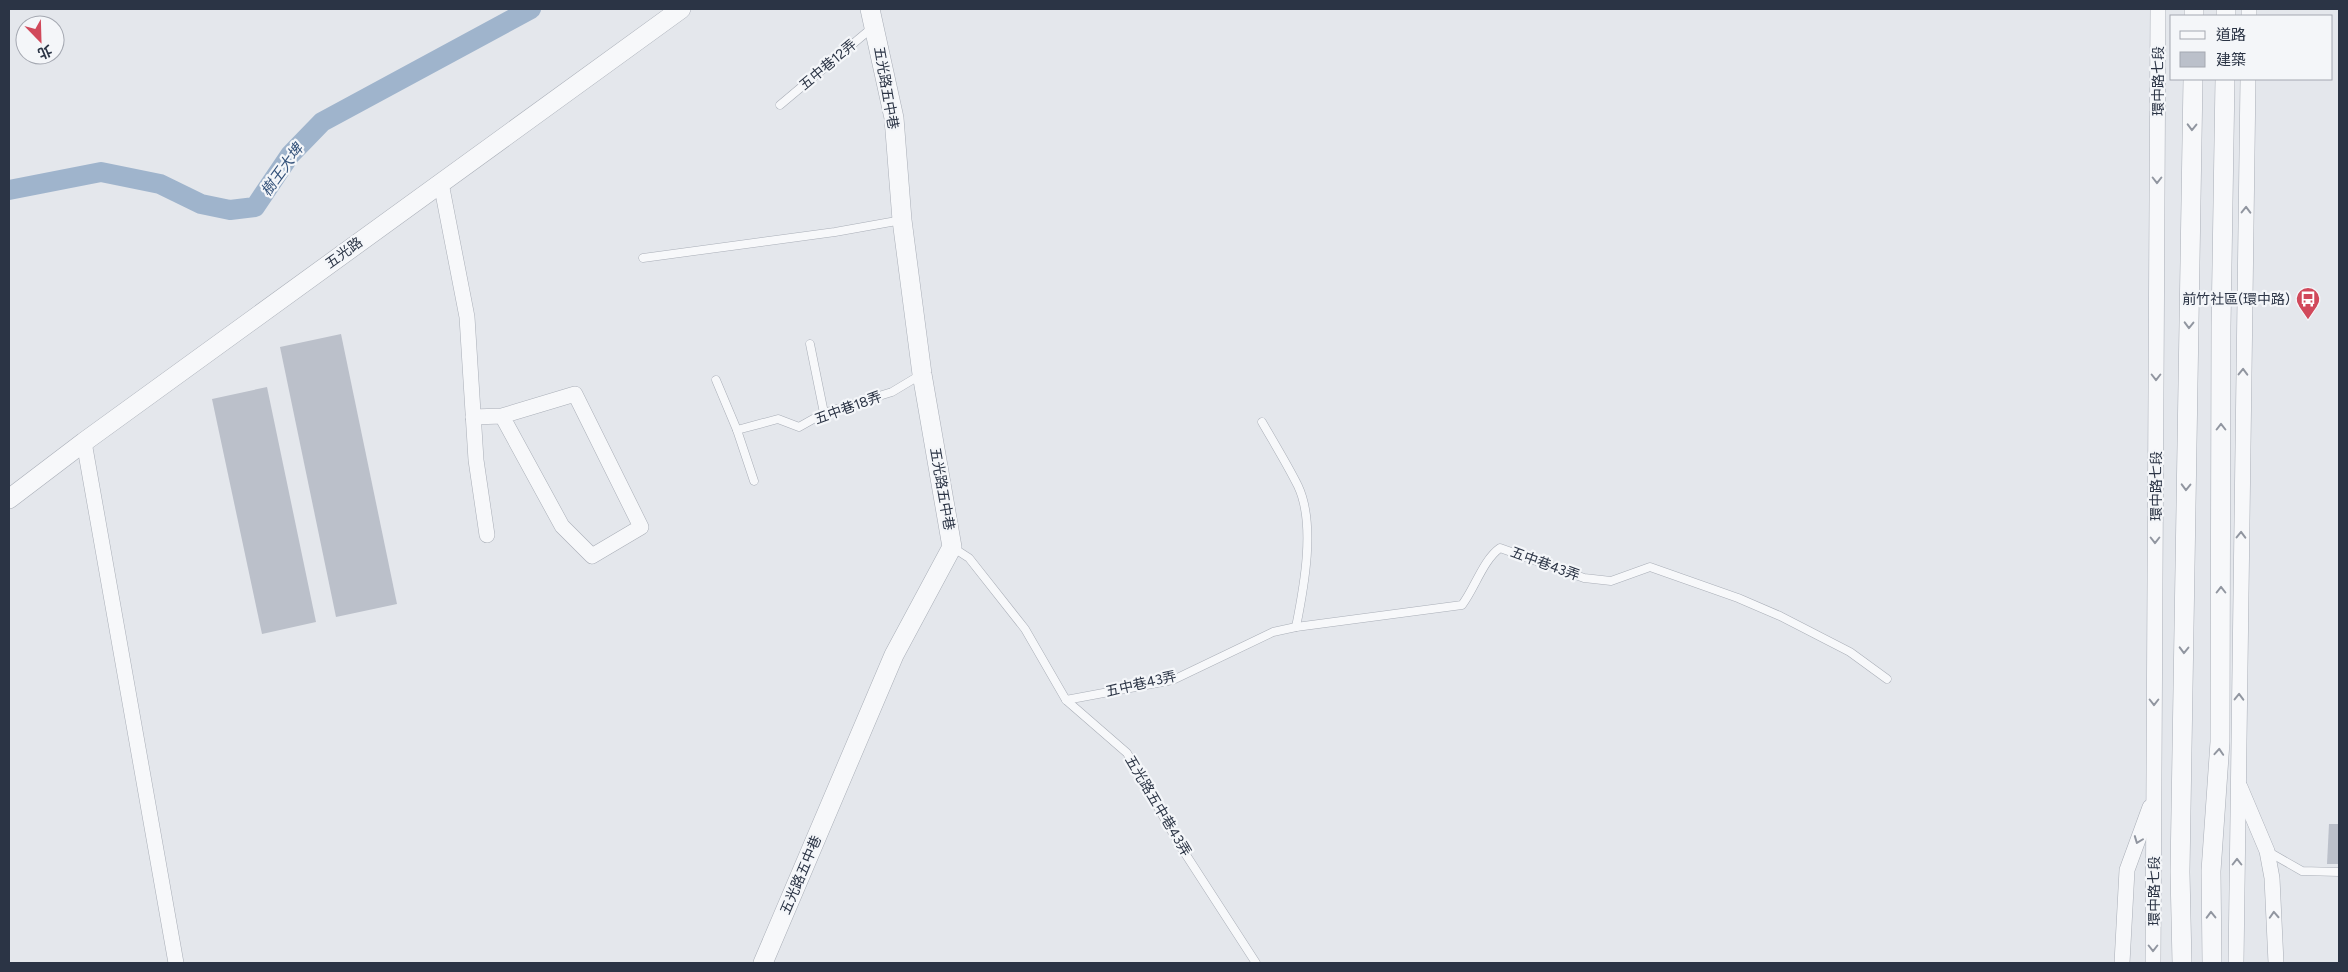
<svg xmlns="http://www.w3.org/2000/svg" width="2348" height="972" font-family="Figtree,'Noto Sans TC',sans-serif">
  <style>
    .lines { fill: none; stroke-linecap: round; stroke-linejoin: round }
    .canal { stroke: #9fb4cc; stroke-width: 20 }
    .building { fill: #bbc0ca }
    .service-casing { stroke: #a9aeb7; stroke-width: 9 }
    .minor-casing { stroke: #a9aeb7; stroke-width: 16 }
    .tertiary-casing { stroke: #a9aeb7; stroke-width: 20 }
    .service { stroke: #f7f8fa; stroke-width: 8 }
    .minor { stroke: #f7f8fa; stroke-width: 15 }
    .tertiary { stroke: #f7f8fa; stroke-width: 19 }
    .oneway { stroke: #9196a0 }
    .labels { text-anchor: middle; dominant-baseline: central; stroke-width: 4.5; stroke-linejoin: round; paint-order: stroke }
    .street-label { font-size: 14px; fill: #2b3445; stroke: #f4f6f9 }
    .poi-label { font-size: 14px; fill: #2b3445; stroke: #f4f6f9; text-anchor: end }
    .water-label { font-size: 15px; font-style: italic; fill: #34527a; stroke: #f4f6f9 }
  </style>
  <rect width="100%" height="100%" fill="#e4e7ec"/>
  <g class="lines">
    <polyline class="canal" points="9,190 101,172 160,184 201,204 230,210 255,207 290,155 322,122 531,9"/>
  </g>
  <g class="building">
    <polygon points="341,334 397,604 336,617 280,347"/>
    <polygon points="267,387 316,622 262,634 212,399"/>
    <polygon points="2329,824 2339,824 2339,864 2327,864"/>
  </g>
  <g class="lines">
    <g class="service-casing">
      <g id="service">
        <polyline points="780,105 873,27"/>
        <polyline points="643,258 835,232 902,220"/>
        <polyline points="810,344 824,413"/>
        <polyline points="716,380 737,430"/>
        <path d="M 1262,422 C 1274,443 1287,464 1298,486 C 1316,524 1304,587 1296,627"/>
        <polyline points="754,481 737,430 778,419 799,427 824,413 892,392 922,374"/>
        <polyline points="952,547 969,558 1025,629 1066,700 1127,753 1179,844 1256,963"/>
        <path d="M 1066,700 L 1173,680 L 1273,632 L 1296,627 L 1462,605 C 1475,588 1483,560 1500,548 L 1584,578 L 1611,581 L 1650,567 L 1738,598 L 1780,616 L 1850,652 L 1887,679"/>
        <polyline points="2267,851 2302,871 2339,872"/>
      </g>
    </g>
    <g class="minor-casing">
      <g id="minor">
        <polyline points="2249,16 2249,9"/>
        <polyline points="441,183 467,317 476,460 487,535"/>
        <polyline points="473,417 502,416 562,526 592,556 641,527 575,394 502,416"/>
        <polyline points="84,442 176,963"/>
        <polyline points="2240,787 2267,851 2272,878 2276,963"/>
        <polyline points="2122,963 2127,870 2150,807"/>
        <polyline points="2153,963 2158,9"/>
        <polyline points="2236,963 2248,79"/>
      </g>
    </g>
    <g class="tertiary-casing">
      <g id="tertiary">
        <polyline points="2194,16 2194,9"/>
        <polyline points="2226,16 2226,9"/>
        <polyline points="9,499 84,442 681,9"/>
        <polyline points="763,963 894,655 952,547 922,374 902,220 894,118 870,9"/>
        <polyline points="2182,963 2180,872 2193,79"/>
        <polyline points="2212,963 2211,871 2220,742 2221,327 2225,79"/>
      </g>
    </g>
    <use href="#service" class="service"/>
    <use href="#minor" class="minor"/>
    <use href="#tertiary" class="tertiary"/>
  </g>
  <defs><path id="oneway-chevron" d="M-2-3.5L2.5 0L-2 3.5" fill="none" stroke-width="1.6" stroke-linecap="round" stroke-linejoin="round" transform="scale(1.25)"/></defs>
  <g class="oneway">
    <use href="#oneway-chevron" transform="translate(2192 127) rotate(91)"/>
    <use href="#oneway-chevron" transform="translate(2157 180) rotate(90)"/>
    <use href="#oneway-chevron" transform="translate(2246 210) rotate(-89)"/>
    <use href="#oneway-chevron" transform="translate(2189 325) rotate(91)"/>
    <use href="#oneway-chevron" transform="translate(2243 372) rotate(-89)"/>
    <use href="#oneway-chevron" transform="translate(2156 377) rotate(90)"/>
    <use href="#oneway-chevron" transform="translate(2221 427) rotate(-90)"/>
    <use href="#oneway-chevron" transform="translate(2186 487) rotate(91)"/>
    <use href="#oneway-chevron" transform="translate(2241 535) rotate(-89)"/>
    <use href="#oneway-chevron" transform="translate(2155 540) rotate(90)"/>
    <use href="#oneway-chevron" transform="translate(2221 590) rotate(-90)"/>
    <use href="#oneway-chevron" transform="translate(2184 650) rotate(91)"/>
    <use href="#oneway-chevron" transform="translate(2239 697) rotate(-89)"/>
    <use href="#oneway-chevron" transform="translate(2154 702) rotate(90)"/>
    <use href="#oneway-chevron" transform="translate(2219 752) rotate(-86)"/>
    <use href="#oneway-chevron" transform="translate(2138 840) rotate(111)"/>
    <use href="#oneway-chevron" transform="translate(2237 862) rotate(-90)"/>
    <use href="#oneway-chevron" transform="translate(2211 915) rotate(-91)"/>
    <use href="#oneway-chevron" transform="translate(2274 915) rotate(-93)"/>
    <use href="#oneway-chevron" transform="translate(2153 948) rotate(90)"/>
  </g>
  <defs>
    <g id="bus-pin" transform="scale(1.25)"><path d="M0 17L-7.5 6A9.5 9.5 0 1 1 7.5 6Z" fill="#d1495b" stroke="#f4f6f9"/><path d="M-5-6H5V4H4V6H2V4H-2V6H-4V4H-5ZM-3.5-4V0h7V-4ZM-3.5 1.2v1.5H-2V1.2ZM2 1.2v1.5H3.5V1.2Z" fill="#fff"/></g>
  </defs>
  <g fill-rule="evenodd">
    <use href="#bus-pin" x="2308" y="299"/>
  </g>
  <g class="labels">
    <g class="street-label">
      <text transform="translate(828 65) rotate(-40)">五中巷12弄</text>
      <text transform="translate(2158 81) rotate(-90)">環中路七段</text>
      <text transform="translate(886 88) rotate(80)">五光路五中巷</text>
      <text transform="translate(344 253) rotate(-36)">五光路</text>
      <text transform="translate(848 408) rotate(-20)">五中巷18弄</text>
      <text transform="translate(2156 486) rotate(-90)">環中路七段</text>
      <text transform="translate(942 489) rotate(80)">五光路五中巷</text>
      <text transform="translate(1545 564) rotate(20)">五中巷43弄</text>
      <text transform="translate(1141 684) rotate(-13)">五中巷43弄</text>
      <text transform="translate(1158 806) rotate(59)">五光路五中巷43弄</text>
      <text transform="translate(801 875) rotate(-67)">五光路五中巷</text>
      <text transform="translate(2154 891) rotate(-90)">環中路七段</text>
    </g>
    <g class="poi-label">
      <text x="2290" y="299">前竹社區(環中路)</text>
    </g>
    <g class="water-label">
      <text transform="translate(282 170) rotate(-54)">樹王大埤</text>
    </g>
  </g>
  <rect width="2348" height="972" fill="none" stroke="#2b3445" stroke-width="20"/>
  <rect x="2170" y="15" width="162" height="65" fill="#f4f6f9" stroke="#a4a8b1"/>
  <rect x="2180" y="31" width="25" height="8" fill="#f7f8fa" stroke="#a4a8b1"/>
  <text x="2216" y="40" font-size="15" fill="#2b3445">道路</text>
  <rect x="2180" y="52" width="25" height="15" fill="#bbc0ca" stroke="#a4a8b1"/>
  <text x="2216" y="65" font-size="15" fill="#2b3445">建築</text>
  <g transform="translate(40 40) rotate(157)"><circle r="24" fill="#f4f6f9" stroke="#a4a8b1"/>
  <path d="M0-4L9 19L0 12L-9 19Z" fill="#d1495b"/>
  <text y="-8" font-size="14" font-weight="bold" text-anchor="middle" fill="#2b3445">北</text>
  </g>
</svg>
